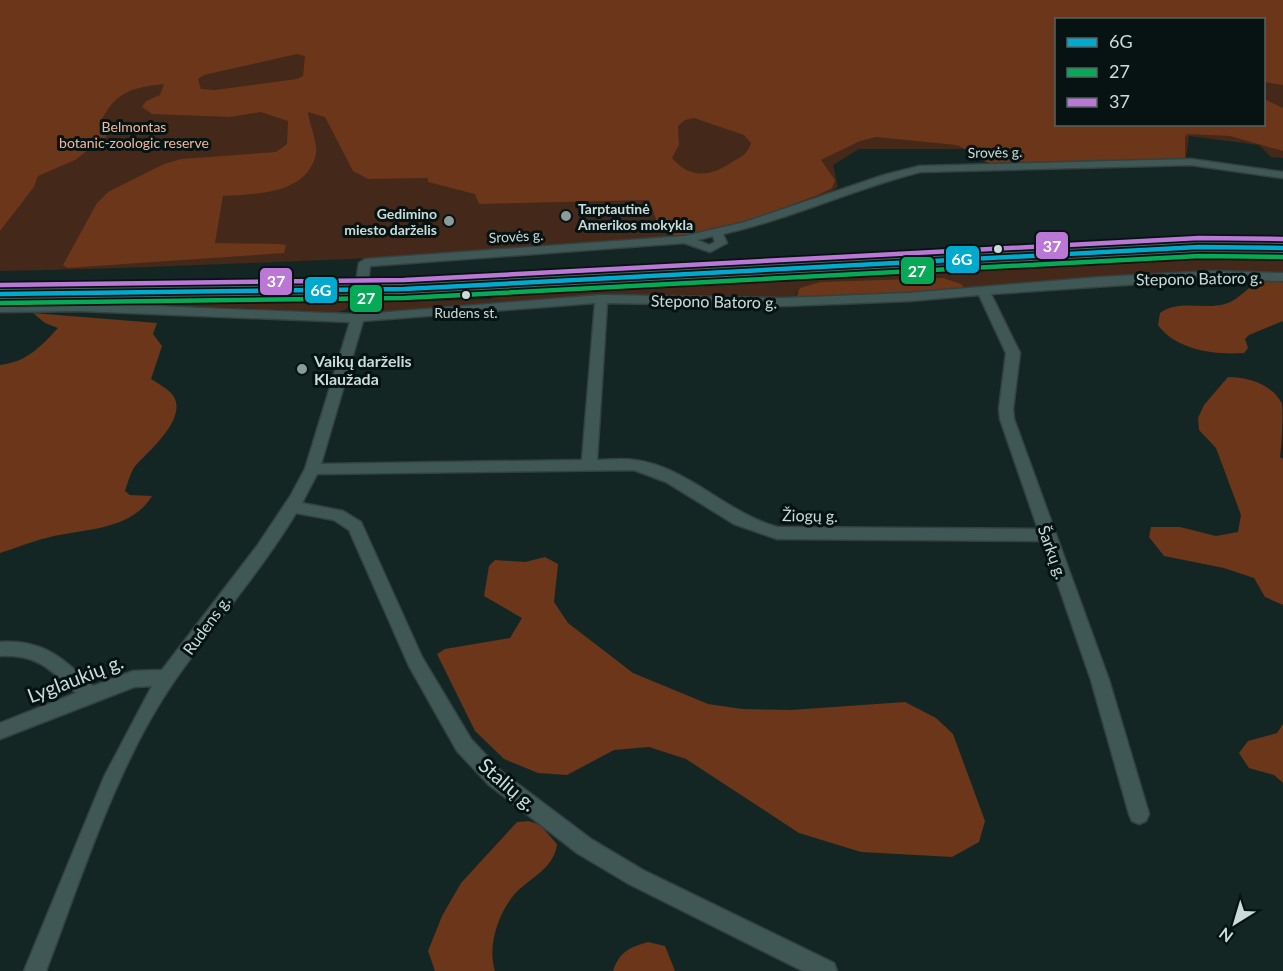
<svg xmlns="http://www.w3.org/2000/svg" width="1283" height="971" font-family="Lato,sans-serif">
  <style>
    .green { fill: #442819; fill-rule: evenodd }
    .forest { fill: #6b361a; fill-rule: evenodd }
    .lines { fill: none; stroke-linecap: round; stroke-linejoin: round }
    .minor-casing { stroke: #334140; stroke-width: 3 }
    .primary-casing { stroke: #334140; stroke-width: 3 }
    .minor { fill: #405855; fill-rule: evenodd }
    .primary { fill: #46625f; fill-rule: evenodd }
    .bus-1-casing { stroke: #061312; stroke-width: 8 }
    .bus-2-casing { stroke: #061312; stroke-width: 8 }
    .bus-3-casing { stroke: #061312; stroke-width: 8 }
    .bus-1 { stroke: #00a9ce; stroke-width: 4.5 }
    .bus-2 { stroke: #06aa56; stroke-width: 4.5 }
    .bus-3 { stroke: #ba77d6; stroke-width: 4.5 }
    .poi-dot { fill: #8a9c9a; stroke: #061312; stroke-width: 2 }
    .bus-dot { fill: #cadcd9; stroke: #061312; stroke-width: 2 }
    .labels { text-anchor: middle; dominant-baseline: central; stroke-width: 6; stroke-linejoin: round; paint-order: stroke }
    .far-park-label { font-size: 14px; fill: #f2b79d; stroke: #061312 }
    .far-street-label { font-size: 14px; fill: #cadcd9; stroke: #061312 }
    .far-poi-label { font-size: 14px; font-weight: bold; fill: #cadcd9; stroke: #061312; text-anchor: start }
    .bus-label { font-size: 14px; fill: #cadcd9; stroke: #061312 }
    .street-label { font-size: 16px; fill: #cadcd9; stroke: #061312 }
    .poi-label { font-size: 16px; font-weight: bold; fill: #cadcd9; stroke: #061312; text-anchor: start }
    .near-street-label { font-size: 20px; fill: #cadcd9; stroke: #061312 }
    .line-badge { stroke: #061312; stroke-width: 2 }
    .badge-label { font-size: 16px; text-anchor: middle; font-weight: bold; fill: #fff }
  </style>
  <rect width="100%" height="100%" fill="#142624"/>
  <g class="green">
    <path d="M 0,0 L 1283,0 L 1283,158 L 1271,157 L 1259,145 L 1189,136 L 1186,159 L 994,163 L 978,149 L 859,149 L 833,165 L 838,187 C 757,240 652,242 558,248 C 496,252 434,255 372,258 C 248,263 124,269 0,271 ZM 1056,20 L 1264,20 L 1264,124 L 1056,124 Z"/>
    <path d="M 1188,253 L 1283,254 L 1283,272 L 1184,271 L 965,289 L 796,293 L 796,298 L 606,297 L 388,311 L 372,311 L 367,304 L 376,295 L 399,294 L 396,300 L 400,302 L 491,299 L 492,294 L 523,289 L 1068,258 C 1110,262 1148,266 1188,253 Z"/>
    <polygon points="267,284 343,284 0,289 0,285"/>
    <polygon points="343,295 353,301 347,309 339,312 83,302 0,303 0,298"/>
  </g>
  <g class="forest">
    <path d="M 0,0 L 1283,0 L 1283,85 L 1264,82 L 1264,20 L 1056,20 L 1056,124 L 1264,124 L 1264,99 L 1283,108 L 1283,151 L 1230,136 L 1188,134 L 1185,136 L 1185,159 L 990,163 C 975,160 970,149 956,145 L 876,137 L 860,141 L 821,160 L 835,180 L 832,188 L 818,195 L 722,230 L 676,236 L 659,227 L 649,200 L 479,204 L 475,194 L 428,182 L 428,178 L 368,179 L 353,171 L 325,117 L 308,112 C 309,124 318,142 316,154 C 307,195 255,194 223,196 L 215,243 L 279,244 L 286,245 L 284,253 L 67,268 L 63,265 L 97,203 L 108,192 L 164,164 L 181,159 L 276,152 L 287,144 L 288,121 L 261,112 L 230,117 L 152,114 L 142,107 L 146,101 L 160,95 L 164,84 C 129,88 115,92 99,125 L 107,136 L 75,160 L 38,176 L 34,187 L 0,231 ZM 297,54 L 305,56 L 303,76 L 297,79 L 215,90 L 201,89 L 198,79 L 204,75 ZM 694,118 L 744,135 L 751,143 C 747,155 742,156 732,162 C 711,176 691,180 672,158 L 679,145 L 678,126 L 685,120 Z"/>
    <polygon points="943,278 961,284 965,289 796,298 800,288 820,282"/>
    <path d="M 1262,281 L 1283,282 L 1283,321 L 1249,335 L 1245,339 L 1248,348 L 1244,353 C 1214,355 1176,350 1158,325 L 1160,313 C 1178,299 1204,310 1225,304 C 1240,300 1248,285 1262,281 Z"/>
    <path d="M 33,313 L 157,323 L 153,334 L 162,346 L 151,379 C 157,383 165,387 170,392 C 193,414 149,451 136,465 C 130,472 128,483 125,491 L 130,495 L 152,496 C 132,529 88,529 54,536 C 36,540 18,547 0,553 L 0,365 C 27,362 40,347 58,328 L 45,323 Z"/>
    <path d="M 1228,377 C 1247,377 1273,384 1282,404 C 1283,418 1282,442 1280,457 L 1283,459 L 1283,605 L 1265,597 L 1254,578 L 1224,568 L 1164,556 L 1149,537 L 1151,527 L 1180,527 L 1216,536 L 1238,532 L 1241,515 L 1216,448 L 1199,430 L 1198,418 L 1204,405 Z"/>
    <polygon points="545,557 558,564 554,602 568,623 633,673 708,704 742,709 791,710 905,702 936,718 953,734 985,821 979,842 952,857 861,852 799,833 686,759 649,747 614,750 567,775 538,773 504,759 475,731 437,654 445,649 510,638 522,618 484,596 489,566 495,560 525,562"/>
    <polygon points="1283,724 1283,783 1274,775 1249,768 1239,753 1248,741 1277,733"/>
    <path d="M 529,821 L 540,825 L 557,844 C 554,870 528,878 513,896 C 498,915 487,947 495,971 L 435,971 L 428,951 L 442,916 L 461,883 L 517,822 Z"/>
    <path d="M 648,942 L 665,946 L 675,971 L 613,971 C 619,952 630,947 648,942 Z"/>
  </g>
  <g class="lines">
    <g class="minor-casing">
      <path id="minor" d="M 1191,159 L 1283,172 L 1283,178 L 1191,165 L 920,172 C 853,189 790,219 723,234 L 727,243 L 710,252 L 684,243 L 370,266 L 364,314 L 601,295 L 784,298 L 909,293 L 1100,277 L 1213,271 L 1283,273 L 1283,281 L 1213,279 L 991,294 L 1020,353 L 1013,409 L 1014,419 L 1109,680 L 1149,814 L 1146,821 L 1139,824 L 1132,821 L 1129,814 L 1091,680 L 1043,541 L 777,539 L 734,524 L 666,482 L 634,470 L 317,474 L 302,503 L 343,511 L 361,522 L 422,657 L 471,739 L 502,772 L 591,839 L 643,870 L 834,963 L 837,971 L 803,971 L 629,884 L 577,853 L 488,784 L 457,751 L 409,666 L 349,530 L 334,520 L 296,513 C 260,573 212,626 173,683 C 117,764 81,879 46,971 L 24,971 L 104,777 L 152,686 L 134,687 L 0,739 L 0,723 L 76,693 C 50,669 37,654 0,656 L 0,642 C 44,639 63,659 93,686 L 133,671 L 162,670 L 257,546 L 291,495 L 305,469 L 350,322 L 80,311 L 0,312 L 0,304 L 80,303 L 351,314 L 359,263 L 365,259 L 685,236 L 745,222 L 884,175 L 920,166 ZM 713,236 L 715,242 L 709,245 L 697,240 ZM 979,295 L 1006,353 L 999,409 L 1000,419 L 1038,529 L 777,527 C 726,513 687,466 634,460 C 622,458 609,460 597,460 L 607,303 L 784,306 L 909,301 ZM 595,303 L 582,460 L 321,464 L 363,321 Z"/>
    </g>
    <g class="primary-casing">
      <polygon id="primary" points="1199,241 1283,242 1283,254 1199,253 404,295 0,300 0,288 404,283"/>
    </g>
    <use href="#minor" class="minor"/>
    <use href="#primary" class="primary"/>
    <g class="bus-1-casing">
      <polyline id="bus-1" points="0,294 404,289 1199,247 1283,248"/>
    </g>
    <g class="bus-2-casing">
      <polyline id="bus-2" points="0,303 404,298 1199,256 1283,257"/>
    </g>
    <g class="bus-3-casing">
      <polyline id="bus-3" points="0,285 404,280 1199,238 1283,239"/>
    </g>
    <use href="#bus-1" class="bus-1"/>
    <use href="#bus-2" class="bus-2"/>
    <use href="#bus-3" class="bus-3"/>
  </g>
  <g class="poi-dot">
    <circle cx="566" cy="216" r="6"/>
    <circle cx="449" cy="221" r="6"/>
    <circle cx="302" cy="369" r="6"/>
  </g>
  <g class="bus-dot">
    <circle cx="998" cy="249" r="5"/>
    <circle cx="466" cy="295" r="5"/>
  </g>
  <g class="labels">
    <g class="far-park-label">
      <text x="134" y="126">Belmontas<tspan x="134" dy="16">botanic-zoologic reserve</tspan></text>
    </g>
    <g class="far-street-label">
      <text transform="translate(995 152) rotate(-1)">Srovės g.</text>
      <text transform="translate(516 236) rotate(-3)">Srovės g.</text>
    </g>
    <g class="far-poi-label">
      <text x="578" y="208">Tarptautinė<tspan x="578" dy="16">Amerikos mokykla</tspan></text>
      <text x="437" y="213" text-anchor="end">Gedimino<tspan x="437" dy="16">miesto darželis</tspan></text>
    </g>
    <g class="bus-label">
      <text x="466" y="312">Rudens st.</text>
    </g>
    <g class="street-label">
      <text transform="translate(1199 278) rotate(-1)">Stepono Batoro g.</text>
      <text transform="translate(714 301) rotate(1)">Stepono Batoro g.</text>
      <text transform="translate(810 515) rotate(1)">Žiogų g.</text>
      <text transform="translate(1053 552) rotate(70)">Šarkų g.</text>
      <text transform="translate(206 625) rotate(-54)">Rudens g.</text>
    </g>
    <g class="poi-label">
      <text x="314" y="360">Vaikų darželis<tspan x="314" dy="18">Klaužada</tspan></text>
    </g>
    <g class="near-street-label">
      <text transform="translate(75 678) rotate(-21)">Lyglaukių g.</text>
      <text transform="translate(508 784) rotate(41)">Stalių g.</text>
    </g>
  </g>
  <g class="line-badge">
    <rect x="1035" y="231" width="34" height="29" rx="6" fill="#ba77d6"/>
    <rect x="945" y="245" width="35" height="29" rx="6" fill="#00a9ce"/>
    <rect x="900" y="256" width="35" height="29" rx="6" fill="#06aa56"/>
    <rect x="259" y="267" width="34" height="29" rx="6" fill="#ba77d6"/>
    <rect x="304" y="276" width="34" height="28" rx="6" fill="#00a9ce"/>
    <rect x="349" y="284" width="34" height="29" rx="6" fill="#06aa56"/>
  </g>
  <g class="badge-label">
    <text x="1052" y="252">37</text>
    <text x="962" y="265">6G</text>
    <text x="917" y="277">27</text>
    <text x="276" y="287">37</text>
    <text x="321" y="296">6G</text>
    <text x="366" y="304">27</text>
  </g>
  <rect x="1055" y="18" width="210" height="108" fill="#061312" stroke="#546362" stroke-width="1.5"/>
  <rect x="1067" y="38" width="30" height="9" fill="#00a9ce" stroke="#546362" stroke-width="1.5"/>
  <text x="1109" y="48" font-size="18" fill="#cadcd9">6G</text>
  <rect x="1067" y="68" width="30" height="9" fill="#06aa56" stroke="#546362" stroke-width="1.5"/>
  <text x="1109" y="78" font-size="18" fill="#cadcd9">27</text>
  <rect x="1067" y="98" width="30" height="9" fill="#ba77d6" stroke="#546362" stroke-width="1.5"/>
  <text x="1109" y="108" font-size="18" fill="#cadcd9">37</text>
  <g transform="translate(1235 923) rotate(217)" stroke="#061312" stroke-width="4.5" paint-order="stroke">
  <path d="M0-4.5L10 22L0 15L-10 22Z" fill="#cadcd9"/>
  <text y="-9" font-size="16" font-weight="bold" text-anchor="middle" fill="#cadcd9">N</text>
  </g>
</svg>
